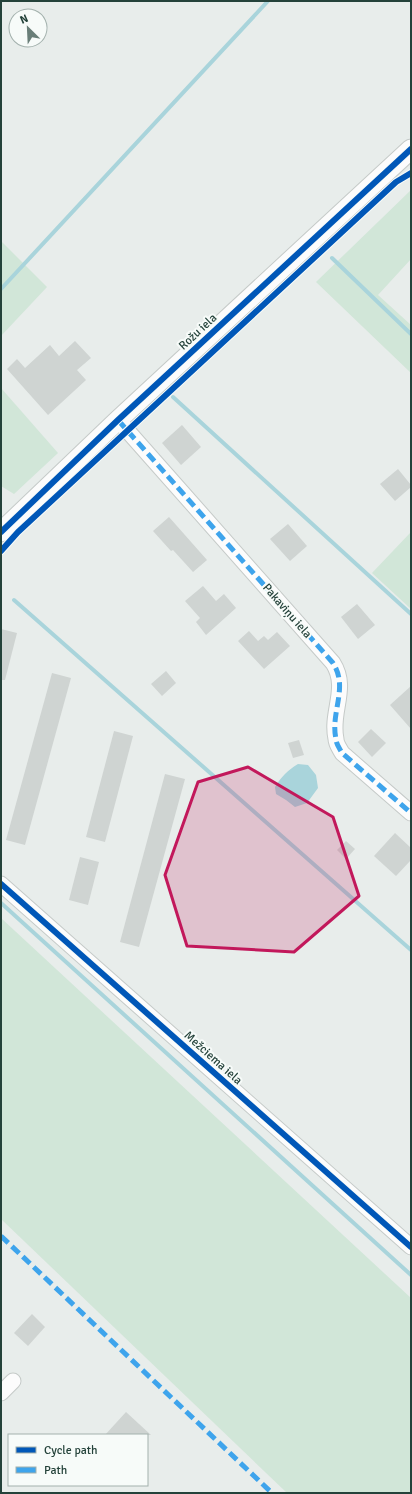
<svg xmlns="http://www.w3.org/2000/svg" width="412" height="1494" font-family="Signika,sans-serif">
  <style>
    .green { fill: #d1e6d8 }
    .water { fill: #a9d4db }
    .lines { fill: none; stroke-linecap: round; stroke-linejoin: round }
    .stream { stroke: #a9d4db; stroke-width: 4 }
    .building { fill: #cfd4d2 }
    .minor-casing { stroke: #c5cac8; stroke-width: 17 }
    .tertiary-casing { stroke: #c5cac8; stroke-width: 21 }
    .minor { stroke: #fcfcfc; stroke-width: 15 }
    .tertiary { stroke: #fcfcfc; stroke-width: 19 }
    .quiet { stroke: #3ea4ec; stroke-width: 5; stroke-dasharray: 10 5; stroke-linecap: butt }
    .cycleway-casing { stroke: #f7fbf9; stroke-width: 8 }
    .cycleway { stroke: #0057b8; stroke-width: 6 }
    .marked { fill: #c2185b; fill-opacity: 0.2; stroke: #c2185b; stroke-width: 3; stroke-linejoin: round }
    .labels { text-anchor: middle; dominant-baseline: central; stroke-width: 4; stroke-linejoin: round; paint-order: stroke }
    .street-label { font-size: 12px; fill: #24423a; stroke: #f7fbf9 }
  </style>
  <rect width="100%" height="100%" fill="#e8edeb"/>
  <g class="green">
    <polygon points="411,190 411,259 378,295 411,325 411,373 316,282"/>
    <polygon points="1,241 47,287 1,336"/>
    <polygon points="1,388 58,453 14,494 1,486"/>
    <polygon points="411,532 411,609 372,573"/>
    <polygon points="1,918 411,1298 411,1493 287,1493 1,1219"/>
  </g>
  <path class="water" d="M 298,764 L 308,765 L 316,775 L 318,788 L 307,803 L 295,807 L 286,800 L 276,794 L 275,787 C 281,777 288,770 298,764 Z"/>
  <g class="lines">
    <g class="stream">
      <polyline points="332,258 411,334"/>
      <polyline points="1,289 268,1"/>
      <polyline points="173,397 411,614"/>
      <polyline points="14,600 411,950"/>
      <polyline points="1,903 411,1275"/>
    </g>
  </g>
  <g class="building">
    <polygon points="75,341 91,358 77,370 86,380 48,415 7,369 17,359 25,368 50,345 59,356"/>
    <polygon points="182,425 201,447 181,465 162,443"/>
    <polygon points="398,469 411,485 411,487 395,501 380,484"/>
    <polygon points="169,517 207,560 193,572 173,550 171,551 153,531"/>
    <polygon points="288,524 307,546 290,561 270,539"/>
    <polygon points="203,586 216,601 224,594 236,608 206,635 196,622 200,618 185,601"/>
    <polygon points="357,604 375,625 358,639 341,617"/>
    <polygon points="1,629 17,633 5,680 1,680"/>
    <polygon points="249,631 258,641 264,636 268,640 277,632 290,646 264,669 238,641"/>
    <polygon points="166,671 176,683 162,696 151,684"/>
    <polygon points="52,673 71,678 25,845 6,840"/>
    <polygon points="411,686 411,729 390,705"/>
    <polygon points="371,729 386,743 372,757 358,742"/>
    <polygon points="114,731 133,736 105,842 86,837"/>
    <polygon points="299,740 304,755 293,758 288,743"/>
    <polygon points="165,774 185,779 139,947 120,942"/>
    <polygon points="395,833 411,848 411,860 396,876 374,856"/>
    <polygon points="346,841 355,849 346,859 337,850"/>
    <polygon points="80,857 99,862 88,905 69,900"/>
    <polygon points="32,1314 45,1327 28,1346 14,1333"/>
    <polygon points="126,1412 151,1435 105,1435"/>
  </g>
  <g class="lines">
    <g class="minor-casing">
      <g id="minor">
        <path d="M 118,420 L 333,663 C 349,688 330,712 336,739 C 336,744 340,749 342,753 L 411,813"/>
        <polyline points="1,884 411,1247"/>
        <polyline points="1,1393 13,1381"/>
      </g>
    </g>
    <g class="tertiary-casing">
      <polyline id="tertiary" points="1,532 118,420 411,149"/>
    </g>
    <use href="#minor" class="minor"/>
    <use href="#tertiary" class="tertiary"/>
    <g class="quiet">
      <path d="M 118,420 L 333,663 C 349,688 330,712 336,739 C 336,744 340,749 342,753 L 411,813"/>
      <polyline points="1,1236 272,1493"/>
    </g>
    <g class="cycleway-casing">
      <g id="cycleway">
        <polyline points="1,532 118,420 411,149"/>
        <polyline points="1,551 18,532 396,182 411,173"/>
        <polyline points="1,884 411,1247"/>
      </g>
    </g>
    <use href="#cycleway" class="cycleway"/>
  </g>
  <path class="marked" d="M 248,767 L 333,817 L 359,896 L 294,952 L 187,946 L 165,875 L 198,782 Z"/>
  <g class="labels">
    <g class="street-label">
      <text transform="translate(198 332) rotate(-43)">Rožu iela</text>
      <text transform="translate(287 611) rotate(49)">Pakaviņu iela</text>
      <text transform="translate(213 1058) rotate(42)">Mežciema iela</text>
    </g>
  </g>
  <rect width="412" height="1494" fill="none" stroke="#24423a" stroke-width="4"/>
  <rect x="8" y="1434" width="140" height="52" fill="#f7fbf9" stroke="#a3b1ad"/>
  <rect x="16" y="1447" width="20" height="6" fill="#0057b8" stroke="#a3b1ad"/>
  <text x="44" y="1454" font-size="12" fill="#24423a">Cycle path</text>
  <rect x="16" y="1467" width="20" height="6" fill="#3ea4ec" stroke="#a3b1ad"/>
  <text x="44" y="1474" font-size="12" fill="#24423a">Path</text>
  <g transform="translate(28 28) rotate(336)"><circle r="19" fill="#f7fbf9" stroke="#a3b1ad"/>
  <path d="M0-3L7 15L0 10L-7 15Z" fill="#697e78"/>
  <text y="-6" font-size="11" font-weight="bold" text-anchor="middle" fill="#24423a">N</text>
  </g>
</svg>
